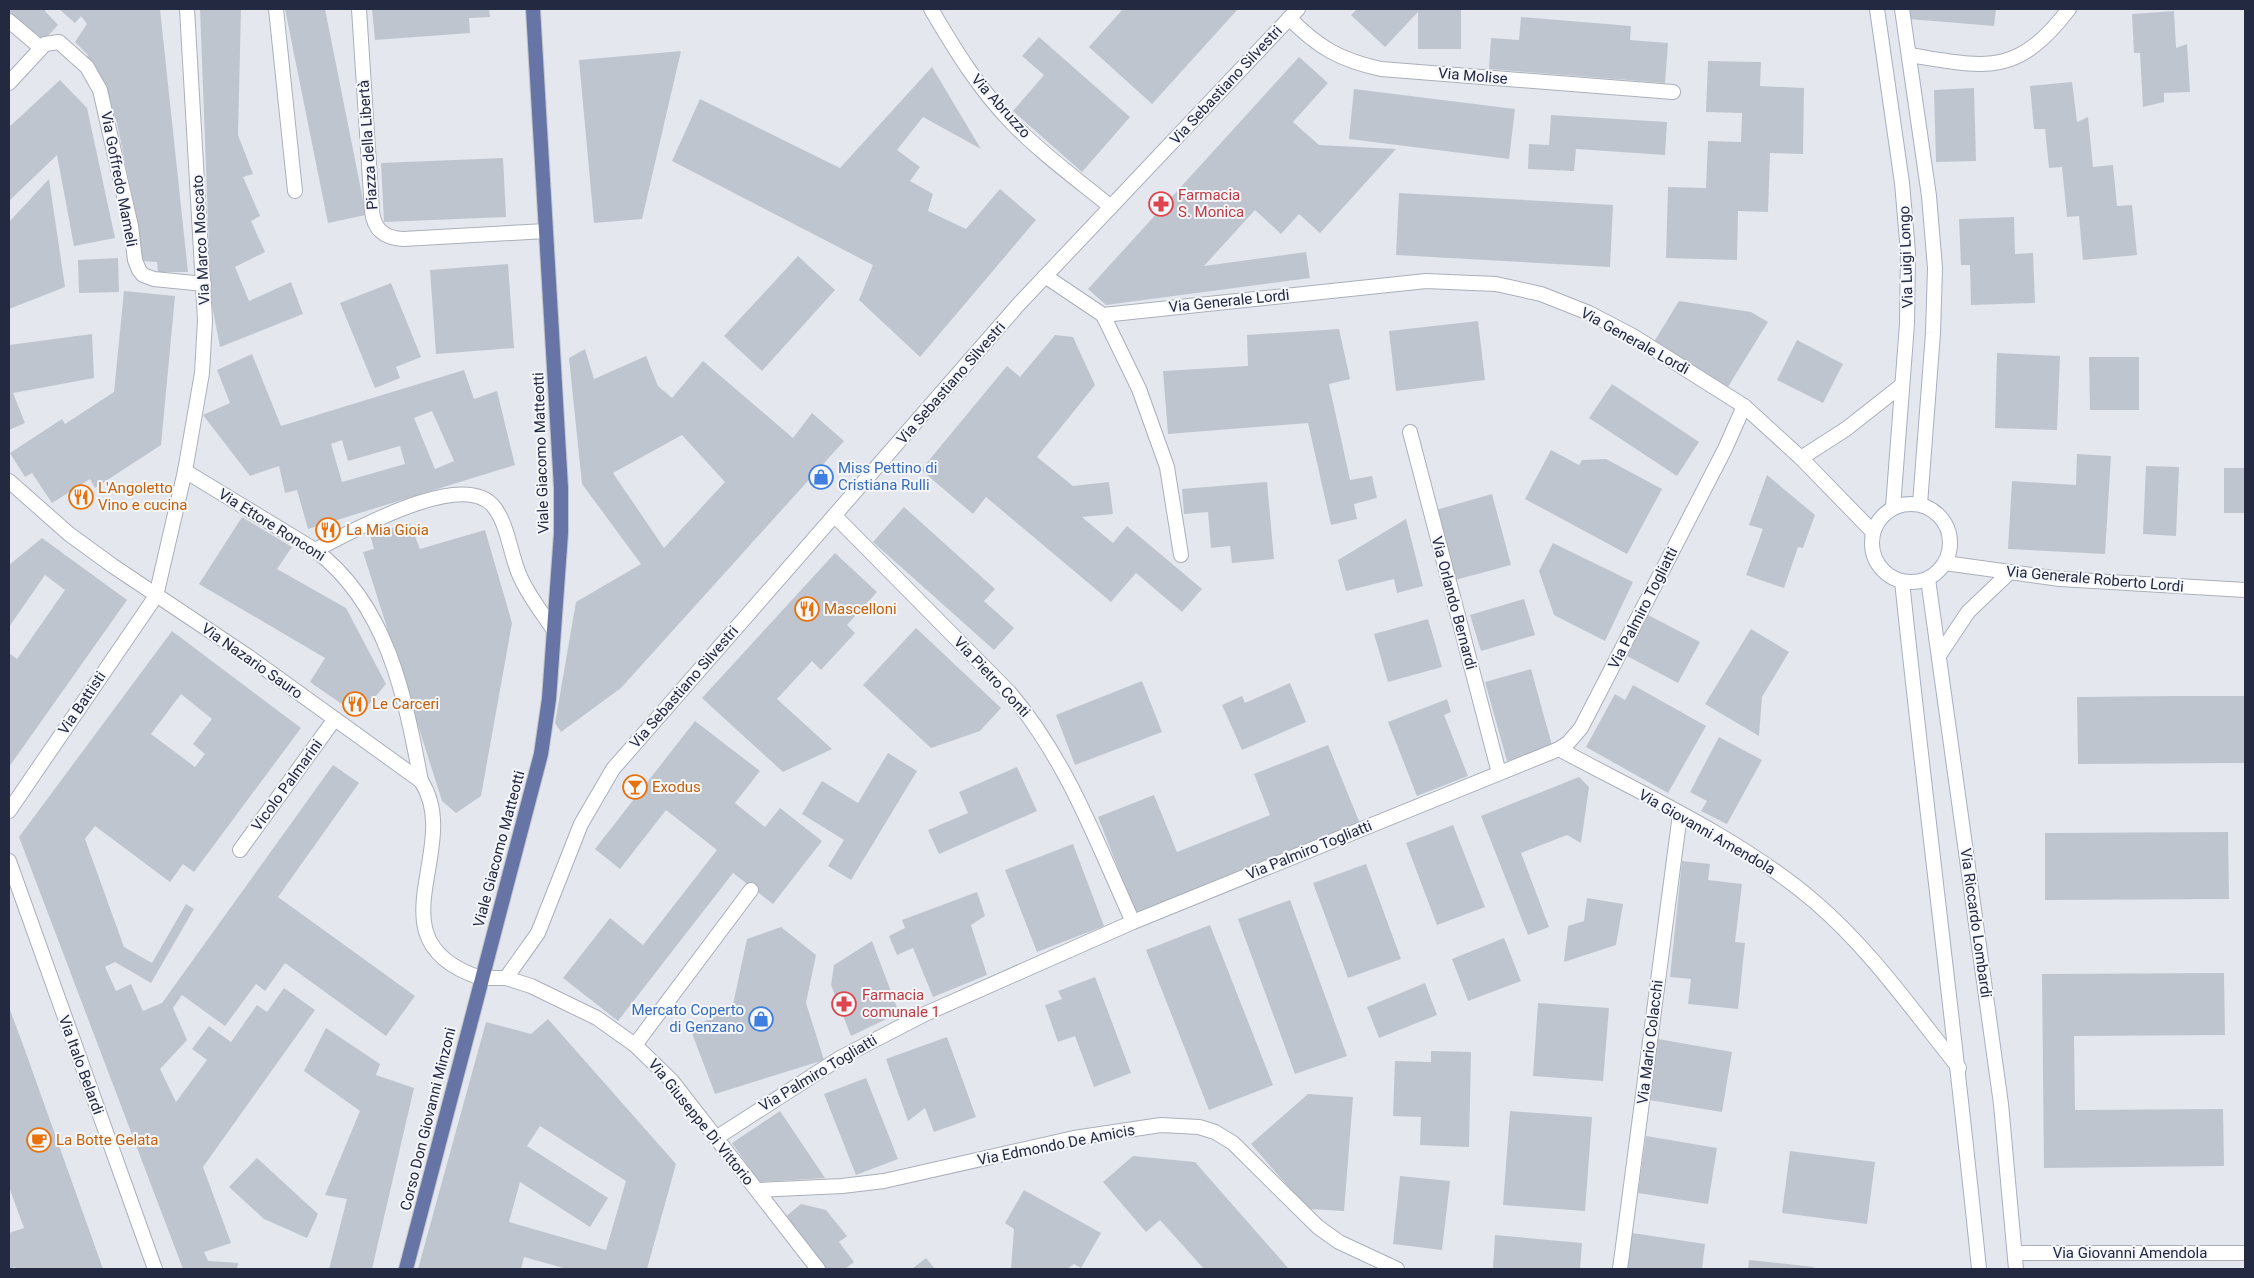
<svg xmlns="http://www.w3.org/2000/svg" width="2254" height="1278" font-family="Roboto,sans-serif">
  <style>
    .building { fill: #bfc5cf; fill-rule: evenodd }
    .lines { fill: none; stroke-linecap: round; stroke-linejoin: round }
    .service-casing { stroke: #aaafba; stroke-width: 16 }
    .minor-casing { stroke: #aaafba; stroke-width: 16 }
    .tertiary-casing { stroke: #aaafba; stroke-width: 16 }
    .secondary-casing { stroke: #a7afc0; stroke-width: 16 }
    .primary-casing { stroke: #c1c3ca; stroke-width: 16 }
    .service { stroke: #fff; stroke-width: 14 }
    .minor { stroke: #fff; stroke-width: 14 }
    .tertiary { stroke: #fff; stroke-width: 14 }
    .secondary { stroke: #fff; stroke-width: 14 }
    .primary { stroke: #6675a6; stroke-width: 14 }
    .labels { text-anchor: middle; dominant-baseline: central; stroke-width: 4; stroke-linejoin: round; paint-order: stroke }
    .street-label { font-size: 15px; fill: #222941; stroke: #f5f7fa }
    .health-label { font-size: 15px; fill: #be3a42; stroke: #f5f7fa; text-anchor: start }
    .shop-label { font-size: 15px; fill: #366cbe; stroke: #f5f7fa; text-anchor: start }
    .food-label { font-size: 15px; fill: #c56008; stroke: #f5f7fa; text-anchor: start }
  </style>
  <rect width="100%" height="100%" fill="#e4e8ee"/>
  <g class="building">
    <polygon points="9,9 47,9 45,11 58,25 44,40 9,12"/>
    <polygon points="59,9 160,9 188,272 158,272 157,262 141,261 137,220 117,123 100,76 86,59 88,55 75,42 87,24 81,16 75,23"/>
    <polygon points="200,9 241,9 238,135 253,174 243,177 260,216 251,221 265,252 235,267 249,301 291,282 303,314 220,347 211,300"/>
    <polygon points="285,9 325,9 366,215 328,223"/>
    <polygon points="372,9 489,9 490,17 469,18 470,33 375,40"/>
    <polygon points="1123,9 1238,9 1152,104 1089,47"/>
    <polygon points="1357,9 1461,9 1461,49 1418,49 1418,12 1385,47 1351,15"/>
    <polygon points="1910,9 1996,9 1994,26 1909,19"/>
    <polygon points="2174,11 2176,48 2187,44 2190,92 2164,93 2164,102 2143,107 2140,53 2134,53 2132,14"/>
    <polygon points="1521,17 1631,26 1630,40 1668,43 1665,83 1489,69 1491,38 1519,40"/>
    <polygon points="1039,37 1130,117 1082,172 1013,111 1044,75 1022,56"/>
    <polygon points="681,51 642,219 594,223 579,60"/>
    <polygon points="1299,57 1328,83 1293,122 1319,145 1396,149 1320,233 1299,214 1281,234 1255,210 1204,266 1306,252 1310,278 1106,305 1088,289"/>
    <polygon points="1708,61 1761,62 1760,86 1804,88 1803,154 1770,153 1768,212 1738,211 1737,260 1666,258 1668,187 1706,188 1708,141 1741,142 1742,113 1706,112"/>
    <polygon points="932,67 981,149 923,117 897,150 920,167 910,181 933,194 928,211 966,229 1000,189 1036,220 920,357 859,300 873,265 672,161 700,99 840,168"/>
    <polygon points="60,80 87,108 115,238 74,246 57,155 9,201 9,127"/>
    <polygon points="2072,82 2077,122 2088,117 2093,167 2113,165 2117,206 2132,205 2137,255 2083,260 2079,216 2067,217 2062,167 2049,168 2045,129 2034,129 2030,86"/>
    <polygon points="1974,88 1976,161 1936,162 1934,90"/>
    <polygon points="1354,89 1515,109 1509,159 1349,139"/>
    <polygon points="1551,115 1667,122 1665,155 1576,149 1574,171 1528,169 1529,144 1549,145"/>
    <polygon points="503,158 506,217 384,222 381,163"/>
    <polygon points="49,179 65,287 9,309 9,222"/>
    <polygon points="1399,193 1613,205 1610,267 1396,255"/>
    <polygon points="2014,217 2015,254 2033,253 2035,303 1971,305 1970,265 1961,265 1959,219"/>
    <polygon points="798,256 835,290 762,371 724,336"/>
    <polygon points="118,258 119,292 79,293 78,260"/>
    <polygon points="508,264 514,348 436,354 430,270"/>
    <polygon points="391,283 421,357 396,367 400,378 375,388 340,303"/>
    <polygon points="124,291 175,296 161,445 95,488 90,479 52,503 32,473 25,477 10,453 62,419 65,424 114,392"/>
    <polygon points="1679,301 1751,312 1768,322 1726,390 1652,345"/>
    <polygon points="1478,321 1485,380 1396,391 1389,331"/>
    <polygon points="1339,329 1350,379 1329,384 1350,480 1372,476 1377,498 1354,504 1357,519 1331,525 1308,423 1168,434 1163,371 1248,366 1247,335"/>
    <polygon points="92,334 94,378 13,393 25,423 9,430 9,345"/>
    <polygon points="1055,335 1073,337 1095,385 1037,457 1073,486 1109,482 1113,514 1082,517 1113,543 1127,526 1202,589 1182,612 1136,573 1111,602 986,497 973,514 921,470 1007,366 1020,377"/>
    <polygon points="1797,340 1843,364 1823,403 1777,380"/>
    <path d="M 585,349 L 594,379 L 646,356 L 658,386 L 672,398 L 703,361 L 793,438 L 812,413 L 844,441 L 621,688 L 561,732 L 555,723 L 576,602 L 641,564 L 582,484 L 569,358 ZM 682,435 L 725,482 L 664,548 L 613,473 Z"/>
    <polygon points="1997,353 2060,356 2057,430 1995,428"/>
    <path d="M 252,354 L 281,426 L 464,370 L 474,399 L 497,391 L 515,465 L 308,529 L 297,490 L 285,493 L 279,466 L 250,476 L 203,415 L 230,403 L 217,370 ZM 432,411 L 454,461 L 435,469 L 414,418 ZM 342,440 L 348,461 L 400,446 L 405,464 L 342,482 L 331,444 Z"/>
    <polygon points="2089,357 2139,357 2139,410 2090,410"/>
    <polygon points="1612,384 1699,442 1677,476 1589,418"/>
    <polygon points="1551,450 1579,465 1582,460 1606,459 1662,489 1627,554 1525,499"/>
    <polygon points="2077,454 2111,456 2105,554 2008,549 2012,481 2076,485"/>
    <polygon points="2146,466 2179,467 2176,536 2143,534"/>
    <rect x="2224" y="468" width="21" height="45"/>
    <polygon points="1767,475 1815,515 1803,548 1798,547 1784,588 1746,575 1763,529 1749,525"/>
    <polygon points="1267,482 1274,559 1232,563 1230,546 1211,548 1208,512 1184,514 1182,489"/>
    <polygon points="1492,494 1511,565 1455,580 1436,510"/>
    <polygon points="904,507 995,589 984,601 1014,628 994,650 873,542"/>
    <polygon points="242,517 292,547 277,569 346,608 386,684 359,716 310,682 325,658 199,584"/>
    <polygon points="1406,519 1423,586 1397,593 1394,579 1346,591 1338,560"/>
    <polygon points="410,523 420,549 485,530 512,623 481,796 456,813 442,801 363,552 374,549 370,534"/>
    <polygon points="42,538 127,600 9,767 9,653 17,659 65,590 45,575 9,627 9,565"/>
    <polygon points="1553,543 1633,582 1605,641 1554,615 1539,571"/>
    <polygon points="835,553 877,592 847,625 855,633 821,670 812,661 777,699 832,749 783,772 702,698"/>
    <polygon points="1524,599 1535,635 1481,651 1470,615"/>
    <polygon points="1648,615 1700,642 1678,683 1627,656"/>
    <polygon points="1428,619 1442,667 1388,682 1374,634"/>
    <polygon points="916,628 1001,708 980,731 931,748 863,685"/>
    <polygon points="1751,629 1789,652 1762,697 1759,736 1705,704"/>
    <path d="M 172,631 L 301,728 L 194,872 L 183,864 L 170,882 L 95,826 L 85,839 L 124,947 L 152,963 L 186,904 L 194,909 L 151,983 L 115,962 L 105,967 L 116,991 L 131,984 L 143,1011 L 162,1003 L 333,765 L 359,783 L 278,897 L 415,996 L 386,1036 L 285,963 L 265,991 L 256,984 L 225,1026 L 182,995 L 173,1008 L 187,1040 L 160,1069 L 176,1102 L 207,1060 L 192,1049 L 209,1026 L 231,1042 L 257,1005 L 267,1012 L 284,988 L 315,1010 L 203,1167 L 231,1243 L 204,1252 L 208,1261 L 238,1263 L 237,1269 L 183,1269 L 19,837 ZM 181,694 L 212,719 L 193,744 L 205,754 L 195,767 L 151,734 Z"/>
    <polygon points="1531,669 1553,749 1507,761 1485,682"/>
    <polygon points="1142,681 1162,732 1075,765 1056,715"/>
    <polygon points="1290,683 1306,722 1242,750 1222,705 1242,696 1245,703"/>
    <polygon points="1633,685 1706,726 1668,793 1586,747 1615,694 1625,700"/>
    <polygon points="2172,696 2245,696 2245,763 2078,764 2077,697"/>
    <polygon points="1447,699 1451,712 1444,715 1468,776 1417,796 1388,722"/>
    <polygon points="695,721 760,771 735,803 765,827 780,808 822,841 773,904 733,873 618,1021 563,978 610,918 643,945 717,850 666,810 620,869 595,849"/>
    <polygon points="1719,737 1762,760 1727,824 1701,811 1707,801 1690,792"/>
    <polygon points="1328,745 1361,826 1136,914 1098,817 1154,795 1177,852 1270,815 1254,774"/>
    <polygon points="888,753 917,771 851,880 828,866 844,840 802,814 822,781 858,803"/>
    <polygon points="1017,767 1037,811 939,854 928,830 968,813 959,792"/>
    <polygon points="1579,777 1589,787 1581,843 1567,835 1521,853 1549,927 1528,935 1481,816"/>
    <polygon points="1453,825 1485,907 1437,925 1406,843"/>
    <polygon points="2228,832 2229,899 2045,900 2045,833"/>
    <polygon points="1073,844 1104,926 1037,952 1005,870"/>
    <polygon points="1682,861 1710,864 1708,880 1742,884 1735,942 1745,943 1738,1009 1688,1004 1691,979 1670,977"/>
    <polygon points="1366,864 1401,959 1348,978 1313,883"/>
    <polygon points="977,892 985,916 971,925 987,975 933,997 913,948 897,955 889,936 905,928 902,920"/>
    <polygon points="1587,898 1623,904 1616,945 1564,962 1568,926 1584,921"/>
    <polygon points="1290,900 1347,1056 1295,1074 1238,919"/>
    <polygon points="1210,925 1273,1085 1209,1110 1146,950"/>
    <polygon points="781,927 816,955 806,1003 824,1060 715,1094 690,1028 732,1009 747,939"/>
    <polygon points="1504,938 1521,981 1468,1001 1452,959"/>
    <polygon points="872,941 899,1013 851,1036 831,985 834,965"/>
    <polygon points="2224,973 2225,1035 2074,1036 2075,1110 2223,1109 2224,1166 2044,1168 2042,974"/>
    <polygon points="1095,977 1131,1073 1094,1087 1075,1036 1058,1042 1045,1005 1062,999 1058,991"/>
    <polygon points="1425,983 1437,1015 1379,1038 1367,1007"/>
    <polygon points="1538,1003 1609,1008 1603,1081 1533,1076"/>
    <polygon points="9,1007 26,1053 103,1269 16,1269 15,1267 9,1269 9,1233 24,1228 9,1187"/>
    <path d="M 548,1019 L 676,1164 L 647,1269 L 567,1269 L 524,1257 L 521,1269 L 418,1269 L 486,1022 L 531,1034 ZM 540,1126 L 626,1181 L 606,1250 L 509,1222 L 520,1182 L 590,1227 L 608,1198 L 527,1146 Z"/>
    <polygon points="326,1028 380,1064 376,1075 414,1088 372,1269 329,1269 347,1199 325,1195 360,1111 304,1071"/>
    <polygon points="947,1037 976,1117 934,1132 925,1108 908,1121 886,1059"/>
    <polygon points="1658,1039 1732,1052 1722,1112 1649,1100"/>
    <polygon points="1431,1051 1471,1052 1469,1147 1420,1145 1421,1117 1393,1116 1395,1061 1431,1062"/>
    <polygon points="866,1078 898,1159 856,1175 824,1094"/>
    <polygon points="1308,1094 1353,1097 1344,1211 1308,1209 1251,1144"/>
    <polygon points="780,1111 825,1178 759,1182 732,1143"/>
    <polygon points="1510,1111 1592,1117 1585,1211 1503,1205"/>
    <polygon points="1646,1136 1717,1148 1708,1204 1638,1193"/>
    <polygon points="1790,1151 1875,1162 1867,1224 1782,1213"/>
    <polygon points="1133,1156 1195,1162 1289,1269 1204,1269 1160,1220 1146,1232 1103,1182"/>
    <polygon points="257,1158 318,1214 307,1238 264,1219 229,1187"/>
    <polygon points="1400,1176 1450,1181 1442,1250 1393,1244"/>
    <polygon points="1024,1190 1101,1233 1081,1268 1074,1264 1067,1269 1011,1269 1014,1229 1005,1223"/>
    <polygon points="801,1204 826,1210 847,1236 839,1242 854,1262 845,1269 824,1269 784,1218"/>
    <polygon points="1632,1233 1705,1244 1702,1269 1627,1269"/>
    <polygon points="1495,1235 1582,1243 1580,1269 1493,1269"/>
    <polygon points="926,1258 935,1269 912,1269"/>
    <polygon points="1749,1260 1814,1267 1813,1269 1748,1269"/>
  </g>
  <g class="lines">
    <g class="service-casing">
      <g id="service">
        <polyline points="9,21 41,48"/>
        <polyline points="1801,458 1846,429 1902,385"/>
        <path d="M 315,550 C 348,534 463,467 494,507 C 508,525 510,553 519,574 C 527,594 541,611 553,629"/>
        <polyline points="1940,654 1968,612 2009,573"/>
      </g>
    </g>
    <g class="minor-casing">
      <g id="minor">
        <polyline points="276,9 295,191"/>
        <path d="M 359,9 L 372,211 C 374,230 385,238 403,239 L 546,231"/>
        <path d="M 931,9 C 955,50 979,89 1012,123 C 1042,154 1078,180 1111,207"/>
        <path d="M 1289,18 C 1319,48 1340,60 1381,69 L 1673,92"/>
        <path d="M 1909,55 C 1986,67 2016,78 2069,9"/>
        <polyline points="9,83 45,44 59,42 87,67 100,90 131,226 135,260 139,270 143,275 154,279 204,284"/>
        <polyline points="1045,276 1103,315 1426,281 1496,284 1541,294 1589,313 1633,336 1744,406 1801,458 1873,532"/>
        <polyline points="1103,315 1139,389 1167,467 1181,555"/>
        <polyline points="1410,432 1499,773"/>
        <path d="M 185,471 L 315,550 C 388,605 405,697 421,781"/>
        <path d="M 9,481 L 69,534 L 113,566 L 249,657 L 421,781 C 465,848 367,941 481,978"/>
        <path d="M 835,516 L 1009,692 C 1066,758 1097,843 1133,922"/>
        <polyline points="1945,563 2060,579 2245,590"/>
        <path d="M 1559,749 C 1646,796 1740,838 1815,902 C 1871,950 1913,1011 1959,1068"/>
        <polyline points="9,811 156,596 185,471 202,373 205,320 187,9"/>
        <polyline points="240,850 334,720"/>
        <polyline points="9,861 155,1269"/>
        <polyline points="506,978 538,933 581,824 613,769 1018,305 1298,9"/>
        <polyline points="635,1045 751,890"/>
        <polyline points="716,1138 840,1058 925,1014 1133,922 1559,749 1568,743 1581,728 1725,449 1744,406"/>
        <polyline points="757,1190 842,1186 884,1181 1074,1138 1161,1125 1199,1127 1215,1132 1233,1143 1318,1227 1339,1242 1397,1269"/>
        <polyline points="2015,1253 2245,1253"/>
        <polyline points="1620,1269 1680,814"/>
      </g>
    </g>
    <g class="tertiary-casing">
      <polyline id="tertiary" points="481,978 506,978 531,986 597,1018 635,1045 672,1081 818,1269"/>
    </g>
    <g class="secondary-casing">
      <g id="secondary">
        <polyline points="1877,9 1902,183 1908,252 1907,324 1893,507"/>
        <polyline points="1902,9 1929,196 1935,268 1933,333 1920,504"/>
        <circle cx="1911" cy="543" r="39"/>
        <polyline points="1928,579 2001,1104 2016,1269"/>
        <path d="M 1902,581 C 1926,811 1956,1040 1979,1269"/>
      </g>
    </g>
    <g class="primary-casing">
      <polyline id="primary" points="406,1269 541,754 549,699 561,533 561,488 533,9"/>
    </g>
    <use href="#service" class="service"/>
    <use href="#minor" class="minor"/>
    <use href="#tertiary" class="tertiary"/>
    <use href="#secondary" class="secondary"/>
    <use href="#primary" class="primary"/>
  </g>
  <defs>
    <g id="pharmacy-ring" transform="scale(1.25)"><circle r="9.5" fill="#f5f7fa" stroke="#e0444e" stroke-width="1.5"/><path d="M-2-6h4v4h4v4h-4v4h-4v-4h-4v-4h4Z" fill="#e0444e"/></g>
    <g id="shop-ring" transform="scale(1.25)"><circle r="9.5" fill="#f5f7fa" stroke="#3f7fe0" stroke-width="1.5"/><path d="M-5-2.5h2.3a2.7 3.5 0 0 1 5.4 0H5L5.5 6h-11ZM-1.5-2.5h3a1.5 2.3 0 0 0-3 0Z" fill="#3f7fe0"/></g>
    <g id="restaurant-ring" transform="scale(1.25)"><circle r="9.5" fill="#f5f7fa" stroke="#e8710a" stroke-width="1.5"/><path d="M-5-6h1v4h1v-4h1v4h1v-4h1v5L-1.5 .5V6h-2V.5L-5-1ZM5-6V6H3V1.5H1.5Q1.5-4 5-6Z" fill="#e8710a"/></g>
    <g id="bar-ring" transform="scale(1.25)"><circle r="9.5" fill="#f5f7fa" stroke="#e8710a" stroke-width="1.5"/><path d="M-6-5H6L.8 .8V4.5H3.5V6h-7V4.5H-.8V.8Z" fill="#e8710a"/></g>
    <g id="cafe-ring" transform="scale(1.25)"><circle r="9.5" fill="#f5f7fa" stroke="#e8710a" stroke-width="1.5"/><path d="M-5.5-4.5H6V0H3Q3 3.5 0 3.5H-2.5Q-5.5 3.5-5.5 0ZM3-3.2v2h1.7v-2ZM-6 4.5H4V6H-6Z" fill="#e8710a"/></g>
  </defs>
  <g fill-rule="evenodd">
    <use href="#pharmacy-ring" x="1161" y="204"/>
    <use href="#shop-ring" x="821" y="477"/>
    <use href="#restaurant-ring" x="81" y="497"/>
    <use href="#restaurant-ring" x="328" y="530"/>
    <use href="#restaurant-ring" x="807" y="609"/>
    <use href="#restaurant-ring" x="355" y="704"/>
    <use href="#bar-ring" x="635" y="787"/>
    <use href="#pharmacy-ring" x="844" y="1004"/>
    <use href="#shop-ring" x="761" y="1019"/>
    <use href="#cafe-ring" x="39" y="1140"/>
  </g>
  <g class="labels">
    <g class="street-label">
      <text transform="translate(1473 76) rotate(5)">Via Molise</text>
      <text transform="translate(1226 85) rotate(-47)">Via Sebastiano Silvestri</text>
      <text transform="translate(1001 106) rotate(48)">Via Abruzzo</text>
      <text transform="translate(368 145) rotate(-94)">Piazza della Libertà</text>
      <text transform="translate(119 179) rotate(79)">Via Goffredo Mameli</text>
      <text transform="translate(201 240) rotate(-93)">Via Marco Moscato</text>
      <text transform="translate(1906 257) rotate(-92)">Via Luigi Longo</text>
      <text transform="translate(1229 301) rotate(-6)">Via Generale Lordi</text>
      <text transform="translate(1635 341) rotate(29)">Via Generale Lordi</text>
      <text transform="translate(951 383) rotate(-49)">Via Sebastiano Silvestri</text>
      <text transform="translate(541 453) rotate(-92)">Viale Giacomo Matteotti</text>
      <text transform="translate(272 525) rotate(32)">Via Ettore Ronconi</text>
      <text transform="translate(2095 579) rotate(5)">Via Generale Roberto Lordi</text>
      <text transform="translate(1454 603) rotate(75)">Via Orlando Bernardi</text>
      <text transform="translate(1643 608) rotate(-63)">Via Palmiro Togliatti</text>
      <text transform="translate(252 661) rotate(35)">Via Nazario Sauro</text>
      <text transform="translate(992 677) rotate(47)">Via Pietro Conti</text>
      <text transform="translate(684 687) rotate(-49)">Via Sebastiano Silvestri</text>
      <text transform="translate(82 703) rotate(-56)">Via Battisti</text>
      <text transform="translate(287 785) rotate(-54)">Vicolo Palmarini</text>
      <text transform="translate(1707 832) rotate(30)">Via Giovanni Amendola</text>
      <text transform="translate(499 849) rotate(-75)">Viale Giacomo Matteotti</text>
      <text transform="translate(1309 850) rotate(-22)">Via Palmiro Togliatti</text>
      <text transform="translate(1976 923) rotate(82)">Via Riccardo Lombardi</text>
      <text transform="translate(1650 1042) rotate(-83)">Via Mario Colacchi</text>
      <text transform="translate(81 1065) rotate(70)">Via Italo Belardi</text>
      <text transform="translate(818 1073) rotate(-31)">Via Palmiro Togliatti</text>
      <text transform="translate(428 1119) rotate(-76)">Corso Don Giovanni Minzoni</text>
      <text transform="translate(701 1122) rotate(51)">Via Giuseppe Di Vittorio</text>
      <text transform="translate(1056 1145) rotate(-11)">Via Edmondo De Amicis</text>
      <text x="2130" y="1253">Via Giovanni Amendola</text>
    </g>
    <g class="health-label">
      <text x="1178" y="195">Farmacia<tspan x="1178" dy="17">S. Monica</tspan></text>
      <text x="862" y="995">Farmacia<tspan x="862" dy="17">comunale 1</tspan></text>
    </g>
    <g class="shop-label">
      <text x="838" y="468">Miss Pettino di<tspan x="838" dy="17">Cristiana Rulli</tspan></text>
      <text x="744" y="1010" text-anchor="end">Mercato Coperto<tspan x="744" dy="17">di Genzano</tspan></text>
    </g>
    <g class="food-label">
      <text x="98" y="488">L'Angoletto<tspan x="98" dy="17">Vino e cucina</tspan></text>
      <text x="346" y="530">La Mia Gioia</text>
      <text x="824" y="609">Mascelloni</text>
      <text x="372" y="704">Le Carceri</text>
      <text x="652" y="787">Exodus</text>
      <text x="56" y="1140">La Botte Gelata</text>
    </g>
  </g>
  <rect width="2254" height="1278" fill="none" stroke="#222941" stroke-width="20"/>
</svg>
